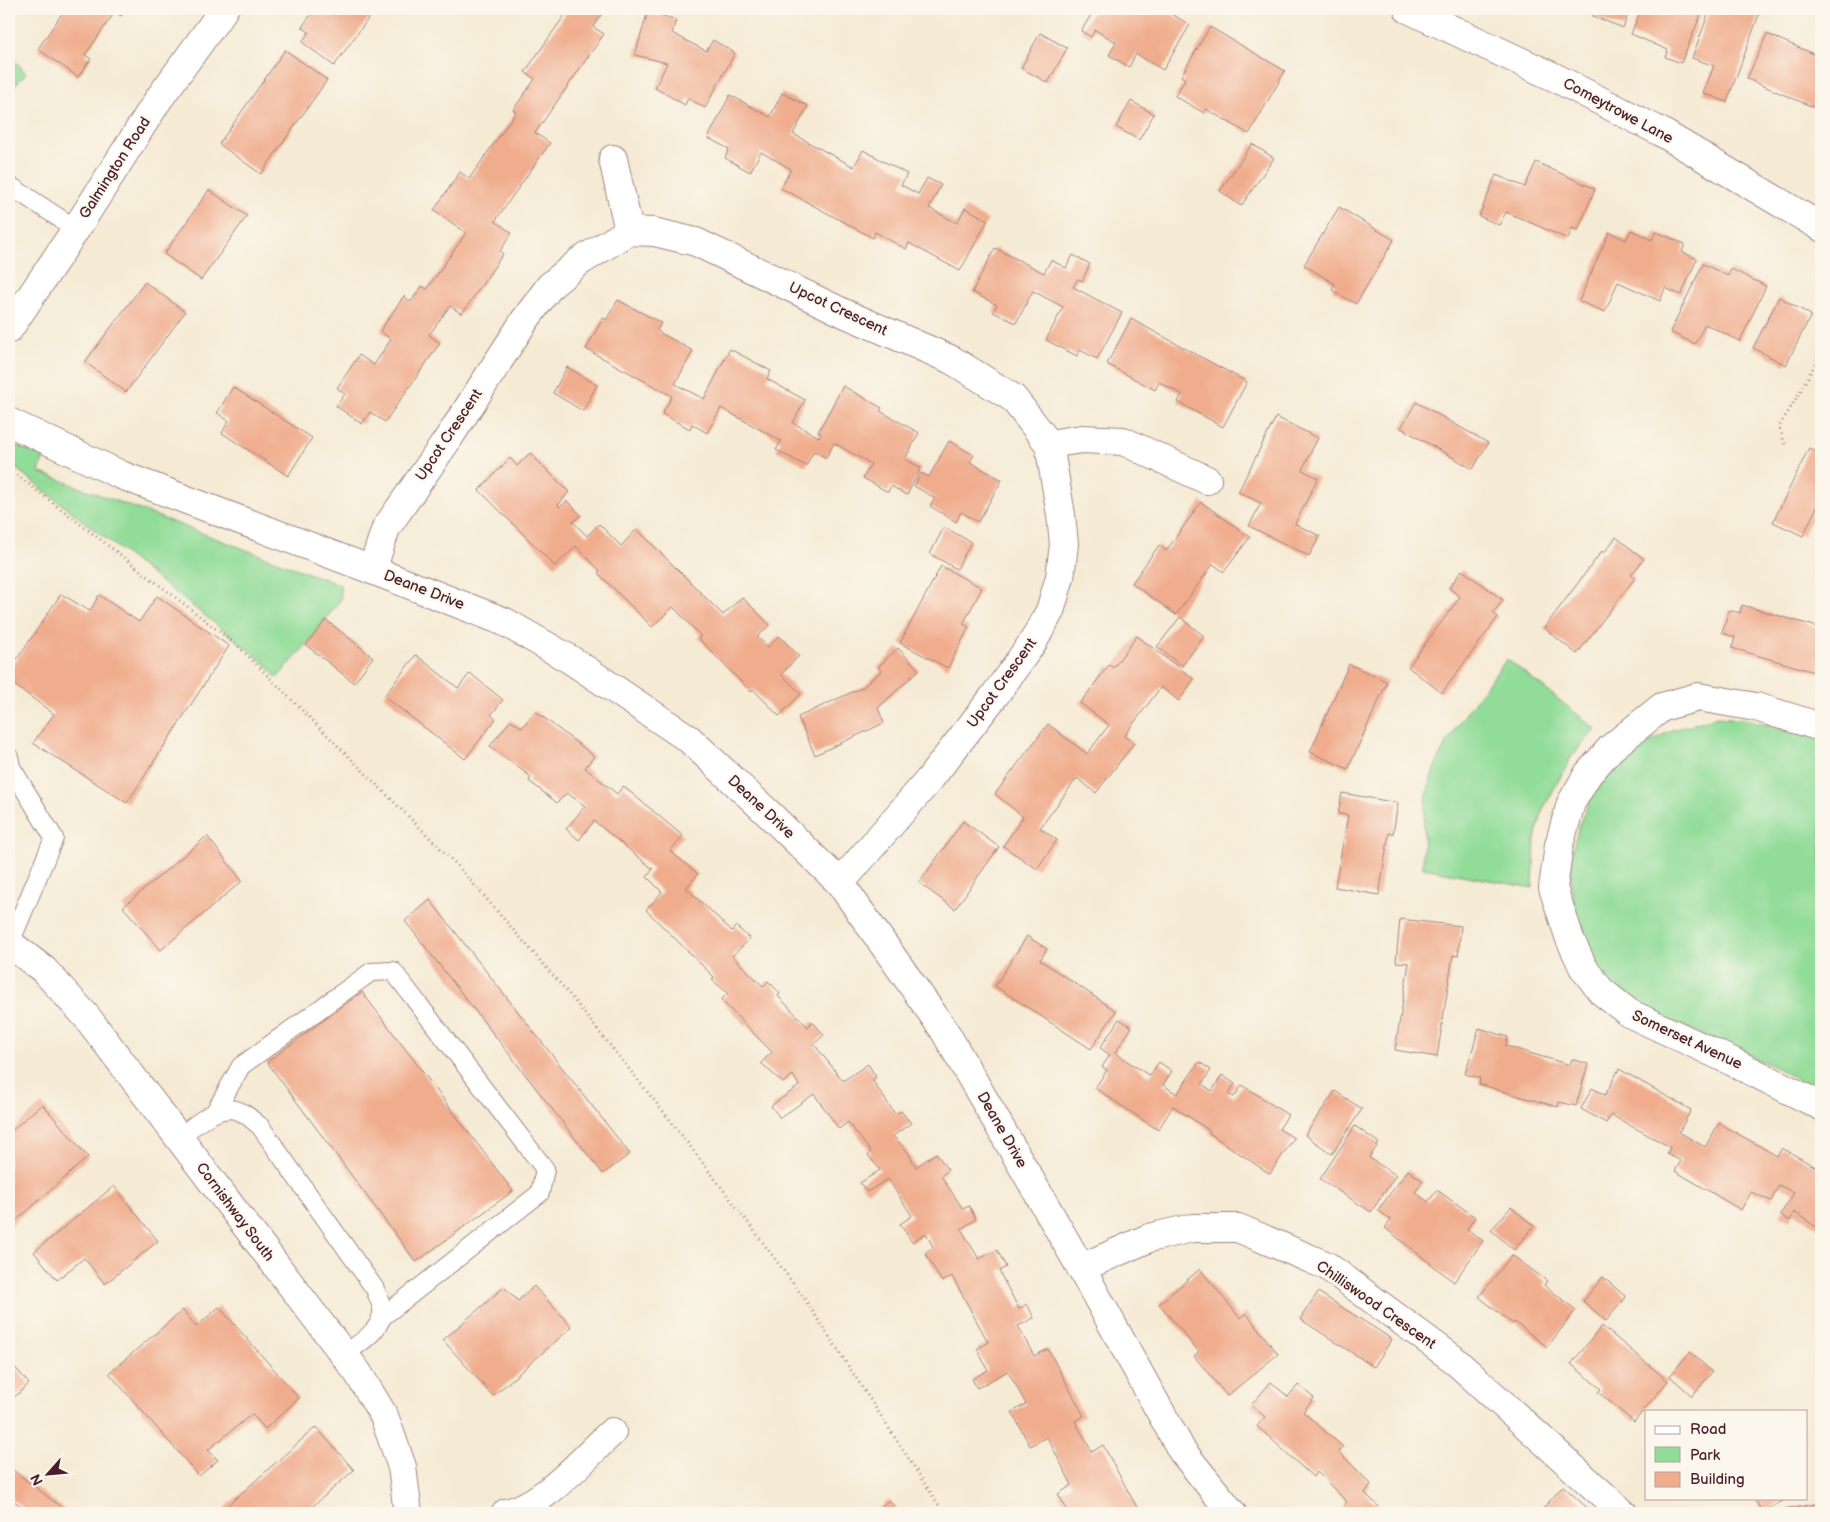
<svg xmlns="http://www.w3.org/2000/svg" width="1830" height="1522" font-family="'Balsamiq Sans',sans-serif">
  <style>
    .green { fill: #91dc98; stroke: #6e7e62 }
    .building { fill: #f0ad8e }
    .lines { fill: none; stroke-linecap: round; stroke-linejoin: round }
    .lane-casing { stroke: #a08480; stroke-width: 20 }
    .street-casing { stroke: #a08480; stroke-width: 30 }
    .path { stroke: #a08480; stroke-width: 3; stroke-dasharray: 1 4; stroke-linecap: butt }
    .lane { stroke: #fff; stroke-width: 18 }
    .street { stroke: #fff; stroke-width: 28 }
    .labels { text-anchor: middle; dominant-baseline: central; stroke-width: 4; stroke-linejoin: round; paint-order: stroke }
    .street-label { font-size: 15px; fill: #4a1f2b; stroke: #fbf7ec }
  </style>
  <rect width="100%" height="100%" fill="#fbf7ec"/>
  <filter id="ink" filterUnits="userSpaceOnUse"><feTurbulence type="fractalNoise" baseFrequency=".02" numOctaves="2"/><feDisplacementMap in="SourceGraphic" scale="10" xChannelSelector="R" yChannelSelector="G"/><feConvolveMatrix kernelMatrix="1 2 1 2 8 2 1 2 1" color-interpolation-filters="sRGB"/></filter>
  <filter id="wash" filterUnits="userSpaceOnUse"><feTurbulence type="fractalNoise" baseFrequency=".0096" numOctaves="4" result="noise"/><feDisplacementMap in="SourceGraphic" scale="20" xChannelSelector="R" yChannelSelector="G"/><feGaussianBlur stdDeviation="1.12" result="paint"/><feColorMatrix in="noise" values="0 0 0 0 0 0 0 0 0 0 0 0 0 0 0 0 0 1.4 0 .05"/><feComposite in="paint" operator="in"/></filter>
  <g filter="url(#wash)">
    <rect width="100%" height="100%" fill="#f5ead4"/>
    <g class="green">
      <polygon points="9,55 26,73 9,92"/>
      <polygon points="9,443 44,457 39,472 340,585 341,599 306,645 277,678 264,662 9,463"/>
      <path d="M 1507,659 L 1596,729 L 1572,756 L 1543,809 L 1535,839 L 1533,888 L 1423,868 C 1424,839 1422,803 1432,775 C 1446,735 1481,693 1507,659 Z"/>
      <polygon points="1718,717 1750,720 1821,738 1821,1094 1779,1069 1634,1004 1605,976 1590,954 1577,923 1571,882 1572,851 1580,822 1595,791 1608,773 1632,752 1672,730"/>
    </g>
    <g id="blocks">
      <g class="building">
        <polygon points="65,9 126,9 121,16 115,12 85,55 91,59 78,77 38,49"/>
        <polygon points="315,9 375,9 334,66 302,42 309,32 302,27"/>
        <polygon points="569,9 605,9 593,27 604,34 535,133 550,143 495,221 512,233 500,251 503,254 462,314 450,306 429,335 440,343 385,422 370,412 362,424 336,406 345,394 337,388 359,355 374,365 391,339 380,331 404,296 411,302 422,286 427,289 466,233 434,210 460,172 469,179 516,112 513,110 535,79 525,72"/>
        <polygon points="1095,9 1163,9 1190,25 1163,70 1136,54 1129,67 1109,55 1116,42 1095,30 1091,37 1081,31"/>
        <polygon points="1596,9 1630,9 1623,28 1593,16"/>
        <polygon points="1641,9 1703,9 1681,63 1665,57 1668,50 1631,34"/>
        <polygon points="1710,9 1725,9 1734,12 1735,9 1761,9 1727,102 1703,93 1714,66 1692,58"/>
        <polygon points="648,11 676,20 672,33 706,51 713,40 735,53 705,108 688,98 685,105 655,88 667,63 635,55"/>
        <polygon points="1210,27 1285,71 1249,134 1206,109 1204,113 1175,96 1185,79 1181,76"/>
        <polygon points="1040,33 1067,48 1048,83 1021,68"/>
        <polygon points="1767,34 1821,57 1821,103 1816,100 1813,107 1747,79"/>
        <polygon points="285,50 327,80 261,174 219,144"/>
        <polygon points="782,93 808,106 793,134 854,167 863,150 907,174 901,185 918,194 927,178 941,185 929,208 957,223 965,208 988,220 960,271 909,243 906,249 875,232 873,238 781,188 791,169 761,152 750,172 725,158 729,149 708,138 730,95 770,117"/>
        <polygon points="1131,101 1154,114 1139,140 1116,127"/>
        <polygon points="1252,144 1274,158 1241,206 1220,191"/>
        <polygon points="1536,162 1595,189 1578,230 1572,228 1568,239 1506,212 1499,225 1479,216 1496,175 1525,187"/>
        <polygon points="209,190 247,216 201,280 164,254"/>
        <polygon points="1339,207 1394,240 1356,304 1332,290 1335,284 1304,265"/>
        <polygon points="1631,230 1652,240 1656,232 1685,244 1682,252 1697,259 1681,295 1665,288 1660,301 1618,282 1605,312 1579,301 1609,232 1626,240"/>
        <polygon points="995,248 1044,273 1051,260 1066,268 1073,255 1090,264 1082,281 1078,279 1073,287 1122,313 1097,359 1080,350 1077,356 1046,340 1063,307 1033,291 1016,323 993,312 997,305 972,292"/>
        <polygon points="1703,264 1728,276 1731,269 1766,286 1740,341 1705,324 1695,344 1670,332"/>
        <polygon points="145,282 185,312 126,392 85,362"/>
        <polygon points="1779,297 1811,315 1786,365 1753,348"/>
        <polygon points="618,300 661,323 657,331 693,351 675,384 704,399 730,349 771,371 767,379 805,400 793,423 819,437 821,433 818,432 843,386 882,408 880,411 919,433 905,459 921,468 907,495 891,486 888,492 863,478 871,464 834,443 826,458 814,451 806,466 776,450 781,441 721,408 707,433 692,424 690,429 662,414 672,396 586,349 603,318 606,320"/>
        <polygon points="1131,319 1247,382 1223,427 1178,402 1182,394 1170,388 1159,382 1155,390 1107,364"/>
        <polygon points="567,367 597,385 583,411 553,393"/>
        <polygon points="233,387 312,438 288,476 222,433 229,421 217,413"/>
        <polygon points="1416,402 1488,443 1473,469 1401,428"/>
        <polygon points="1276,417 1318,438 1302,470 1318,478 1295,524 1320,536 1309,556 1249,526 1261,503 1238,492"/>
        <polygon points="949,441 974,455 970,462 1002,480 978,522 961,512 956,522 930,506 935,498 914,486 921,473 929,477"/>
        <polygon points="1809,448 1821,454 1821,498 1803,536 1773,522"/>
        <polygon points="530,453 569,492 558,505 560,507 567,501 581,515 573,522 587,536 599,524 621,546 637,529 723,615 742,597 770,625 757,637 768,647 779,636 799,656 781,674 801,694 779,716 753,689 751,692 698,638 701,636 673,607 652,627 598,573 600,571 576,546 555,566 479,490 510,458 517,466"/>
        <polygon points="1201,502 1250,537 1224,572 1213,564 1176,615 1132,583 1159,545 1166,551"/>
        <polygon points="944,527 971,542 957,569 930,554"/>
        <polygon points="1616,537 1644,559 1631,575 1635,578 1577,654 1544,628 1602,551 1604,553"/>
        <polygon points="941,566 982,588 963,624 969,627 948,668 900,643"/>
        <polygon points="1462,570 1503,600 1493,613 1498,617 1442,693 1408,667 1460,597 1449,588"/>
        <polygon points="61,594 90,611 99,595 139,622 157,596 229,646 127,803 33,743 54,714 9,681 9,671"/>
        <polygon points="1742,605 1821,628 1821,674 1732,648 1735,637 1722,633 1729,610 1740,613"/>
        <polygon points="1180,617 1204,636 1182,666 1157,647"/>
        <polygon points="326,620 373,657 354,683 306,645"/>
        <polygon points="1137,636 1194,679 1179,701 1161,687 1124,736 1134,743 1096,793 1077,778 1040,828 1057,840 1037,869 1003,846 1023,817 995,794 1048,724 1087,754 1109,725 1080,703 1109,665 1113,668"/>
        <polygon points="898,648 919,670 878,708 884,723 815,755 798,717 863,687 881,671 878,667"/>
        <polygon points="416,655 458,688 470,673 503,700 491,715 496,719 465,759 384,696"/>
        <polygon points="1349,664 1387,682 1348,769 1310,752"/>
        <polygon points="535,711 594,756 585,768 617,794 623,786 683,836 670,851 698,874 686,888 732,931 736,926 750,939 732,956 763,986 768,981 780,993 778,996 808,1027 812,1021 824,1035 814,1044 843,1081 868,1064 876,1077 872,1080 895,1114 901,1111 911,1123 893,1136 907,1151 916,1167 936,1153 948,1170 941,1176 963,1209 969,1206 976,1219 961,1229 979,1259 997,1250 1006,1267 999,1271 1019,1309 1027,1304 1034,1318 1018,1326 1034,1356 1048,1349 1084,1416 1075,1421 1092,1452 1103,1445 1140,1513 1069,1513 1058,1494 1072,1485 1047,1437 1030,1446 1012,1412 1026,1404 1008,1371 977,1388 972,1379 988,1370 977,1349 988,1342 952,1276 942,1282 925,1253 933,1247 926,1233 912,1242 900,1224 912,1216 888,1179 867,1192 860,1183 880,1170 868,1155 871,1152 848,1122 839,1129 814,1094 780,1118 771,1106 799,1086 793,1075 783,1083 761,1063 772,1052 721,1000 728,993 712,980 714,977 646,910 662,892 647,877 653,869 594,821 579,840 566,829 585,806 567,793 557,803 529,781 531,777 490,746 511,720 522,728"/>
        <polygon points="1342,793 1398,803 1393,834 1389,833 1379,895 1335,887 1348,815 1338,814"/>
        <polygon points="963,821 999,847 955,909 919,883"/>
        <polygon points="207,836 242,881 161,950 123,907"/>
        <polygon points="430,900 630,1154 603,1174 405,921"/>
        <polygon points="1400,919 1461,926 1458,956 1453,955 1437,1057 1395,1050 1409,963 1396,962"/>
        <polygon points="1027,936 1047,949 1040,960 1116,1011 1091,1049 995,986"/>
        <polygon points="362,992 513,1191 416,1262 267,1062"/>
        <polygon points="1119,1019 1132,1027 1115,1053 1150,1076 1159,1062 1172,1071 1163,1085 1177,1094 1199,1062 1211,1070 1202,1084 1212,1091 1222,1075 1235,1084 1228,1094 1234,1097 1242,1085 1288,1115 1279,1129 1294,1138 1270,1174 1209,1133 1210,1131 1173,1106 1158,1130 1095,1088 1107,1070 1102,1067 1110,1055 1100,1048"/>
        <polygon points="1479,1028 1508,1037 1506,1046 1570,1065 1572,1059 1588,1064 1576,1106 1559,1102 1558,1107 1515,1095 1479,1084 1480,1078 1465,1074"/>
        <polygon points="1619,1069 1691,1110 1679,1132 1705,1147 1719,1123 1777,1156 1782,1148 1821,1170 1821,1230 1794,1212 1790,1221 1780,1215 1794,1193 1779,1185 1771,1201 1751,1192 1741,1210 1675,1171 1681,1161 1667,1154 1670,1147 1611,1115 1606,1123 1581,1109 1592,1088 1605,1095"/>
        <polygon points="1335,1091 1362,1109 1332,1154 1305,1135"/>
        <polygon points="42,1104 88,1157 9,1227 9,1133"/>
        <polygon points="1355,1126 1379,1143 1369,1158 1396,1175 1371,1212 1320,1179"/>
        <polygon points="1408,1170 1423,1181 1415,1192 1428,1202 1437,1190 1475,1217 1467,1229 1483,1241 1454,1282 1385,1228 1391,1220 1378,1210"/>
        <polygon points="114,1186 158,1241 105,1284 84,1258 57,1280 34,1252"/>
        <polygon points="1511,1207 1534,1226 1514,1250 1491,1230"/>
        <polygon points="1512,1255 1547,1281 1544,1285 1576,1310 1547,1347 1515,1322 1513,1324 1479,1297"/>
        <polygon points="1200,1269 1240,1318 1246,1313 1278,1354 1227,1396 1194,1356 1199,1352 1159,1304"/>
        <polygon points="1603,1277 1626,1297 1606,1321 1583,1301"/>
        <polygon points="534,1286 572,1327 493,1396 443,1340 504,1287 518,1301"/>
        <polygon points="1318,1292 1392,1339 1374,1367 1300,1319"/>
        <polygon points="219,1307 299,1398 265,1429 252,1414 208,1450 218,1460 199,1476 109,1373 183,1310 196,1327"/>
        <polygon points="1602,1326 1668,1381 1634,1422 1598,1392 1601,1389 1571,1364"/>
        <polygon points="1690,1352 1712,1372 1692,1396 1670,1376"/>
        <polygon points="9,1360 29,1384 9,1402"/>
        <polygon points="1271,1382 1288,1397 1298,1385 1314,1398 1303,1412 1343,1447 1339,1452 1371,1484 1365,1493 1385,1513 1336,1513 1347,1502 1317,1472 1313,1477 1257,1426 1265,1417 1251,1405"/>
        <polygon points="316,1427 354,1470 305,1513 219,1513"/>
        <polygon points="9,1467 69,1513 30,1513 9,1497"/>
        <polygon points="1563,1486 1593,1513 1542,1513 1540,1512"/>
        <polygon points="1754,1498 1788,1498 1762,1512"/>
        <polygon points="889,1500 900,1513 873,1513"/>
        <polygon points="1821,1503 1821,1513 1773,1513 1773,1512"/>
      </g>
    </g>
  </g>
  <g filter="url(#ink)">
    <use href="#blocks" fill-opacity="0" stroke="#a08480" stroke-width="1"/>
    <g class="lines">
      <g class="lane-casing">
        <g id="lane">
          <polyline points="9,185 76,229"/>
          <polyline points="9,757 11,767 54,838 10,943"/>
          <polyline points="215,1112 241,1066 371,972 393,971 545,1169 540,1193 381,1318"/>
          <path d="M 178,1138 C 195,1126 219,1101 241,1112 C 248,1115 254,1122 260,1126 L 375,1289 C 377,1295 381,1302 382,1308 C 385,1329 358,1344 344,1355"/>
        </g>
      </g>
      <g class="street-casing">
        <g id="street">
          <polyline points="1408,9 1554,77 1661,132 1821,227"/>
          <polyline points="613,159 629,231"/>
          <polyline points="9,329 76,229 158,100 224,9"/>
          <polyline points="9,422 121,475 372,570 505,622 571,660 689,739 769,814 840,883 944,1030 1081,1268 1182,1451 1232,1513"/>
          <polyline points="1049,444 1082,439 1123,441 1207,480"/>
          <polyline points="372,570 386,528 448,439 525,320 550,286 579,262 629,231 654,232 696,242 846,314 952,360 1013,398 1049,444 1061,515 1064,544 1060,577 1050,611 1033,642 995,695 929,780 840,883"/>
          <polyline points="1821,727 1756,707 1698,697 1662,707 1611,748 1588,774 1571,803 1559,845 1553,888 1570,939 1583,967 1601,991 1629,1013 1733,1062 1821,1106"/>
          <polyline points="9,943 44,970 86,1016 358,1373 384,1416 402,1467 408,1513"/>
          <polyline points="1081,1268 1149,1238 1192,1228 1238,1228 1327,1266 1452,1358 1623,1513"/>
          <path d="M 506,1513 C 543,1506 584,1458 612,1432"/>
        </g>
      </g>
      <g class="path">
        <polyline points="1785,444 1779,427 1800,392 1821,353"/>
        <polyline points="9,469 237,645 457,865 564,988 670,1120 741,1213 804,1298 944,1513"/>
      </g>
      <use href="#lane" class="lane"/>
      <use href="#street" class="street"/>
    </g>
  </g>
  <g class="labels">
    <g class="street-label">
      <text transform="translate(1618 111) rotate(28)">Comeytrowe Lane</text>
      <text transform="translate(115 168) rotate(-57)">Galmington Road</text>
      <text transform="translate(838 309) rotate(25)">Upcot Crescent</text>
      <text transform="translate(449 435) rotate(-56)">Upcot Crescent</text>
      <text transform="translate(424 590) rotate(21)">Deane Drive</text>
      <text transform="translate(1002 683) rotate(-54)">Upcot Crescent</text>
      <text transform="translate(761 807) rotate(43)">Deane Drive</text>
      <text transform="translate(1687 1040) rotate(25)">Somerset Avenue</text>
      <text transform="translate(1002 1130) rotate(60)">Deane Drive</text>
      <text transform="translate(235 1212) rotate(53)">Cornishway South</text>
      <text transform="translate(1376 1305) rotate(35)">Chilliswood Crescent</text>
    </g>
  </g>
  <rect width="1830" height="1522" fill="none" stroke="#fbf7ec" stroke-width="30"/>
  <rect x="1645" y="1410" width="162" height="90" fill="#fbf7ec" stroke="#b4a19f"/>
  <rect x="1655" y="1426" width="25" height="8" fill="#ffffff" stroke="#b4a19f"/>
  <text x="1690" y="1434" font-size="15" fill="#4a1f2b">Road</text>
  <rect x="1655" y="1447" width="25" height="15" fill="#91dc98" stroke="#b4a19f"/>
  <text x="1690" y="1460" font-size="15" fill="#4a1f2b">Park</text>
  <rect x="1655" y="1472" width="25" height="15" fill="#f0ad8e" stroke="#b4a19f"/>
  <text x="1690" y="1484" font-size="15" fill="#4a1f2b">Building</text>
  <g transform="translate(48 1474) rotate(243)" stroke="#fbf7ec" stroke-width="4" paint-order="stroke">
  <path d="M0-4L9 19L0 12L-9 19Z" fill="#4a1f2b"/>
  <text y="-8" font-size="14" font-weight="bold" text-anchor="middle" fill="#4a1f2b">N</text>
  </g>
</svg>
